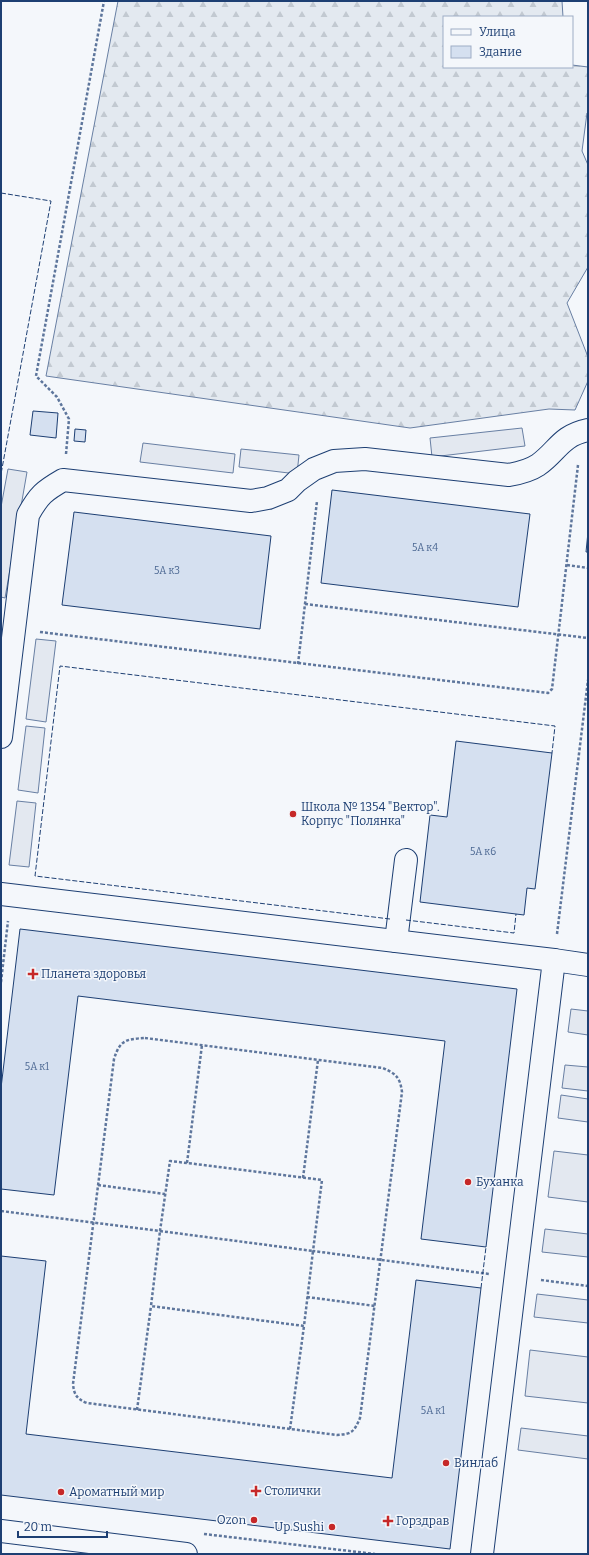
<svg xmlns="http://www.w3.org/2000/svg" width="589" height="1555" font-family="Bitter,serif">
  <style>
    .forest { fill: url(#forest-firs); stroke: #687fa3 }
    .parking { fill: #e3e8f0; stroke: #687fa3 }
    .building { fill: #d5e0f0; stroke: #1d3f73 }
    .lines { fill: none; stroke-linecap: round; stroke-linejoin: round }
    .minor-casing { stroke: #1d3f73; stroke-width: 24 }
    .path { stroke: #5e769c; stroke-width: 2.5; stroke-dasharray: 3 2; stroke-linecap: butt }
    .minor { stroke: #f4f7fb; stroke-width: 22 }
    .fence { stroke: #1d3f73; stroke-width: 1; stroke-dasharray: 5 2; stroke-linecap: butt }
    .poi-dot { fill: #c62828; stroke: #f4f7fb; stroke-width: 1.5 }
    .labels { text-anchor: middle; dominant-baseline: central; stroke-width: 3; stroke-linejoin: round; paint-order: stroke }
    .number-label { font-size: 10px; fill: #4b6792 }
    .poi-label { font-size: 12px; fill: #1d3f73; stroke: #f4f7fb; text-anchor: start }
  </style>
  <defs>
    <pattern id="forest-firs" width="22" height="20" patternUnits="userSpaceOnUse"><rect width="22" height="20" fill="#e3e9f0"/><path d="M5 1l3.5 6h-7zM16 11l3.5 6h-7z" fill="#c2c9d1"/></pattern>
  </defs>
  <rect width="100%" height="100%" fill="#f4f7fb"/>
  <polygon class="forest" points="118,1 562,1 563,17 444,17 444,67 572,67 572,65 588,67 588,112 587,113 582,151 588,165 588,267 567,303 588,357 588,381 575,410 549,409 410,428 46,376"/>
  <g class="parking">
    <polygon points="522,428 525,446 432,457 430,438"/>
    <polygon points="143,443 235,454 233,473 140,462"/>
    <polygon points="241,449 299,455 297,474 239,467"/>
    <polygon points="8,469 27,472 5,598 1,597 1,507"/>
    <polygon points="36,639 56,641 46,722 26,719"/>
    <polygon points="26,726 45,728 38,793 18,790"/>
    <polygon points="17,801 36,803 29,867 9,865"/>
    <polygon points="571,1009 588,1011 588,1035 568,1032"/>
    <polygon points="565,1065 588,1067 588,1091 562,1088"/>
    <polygon points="561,1095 588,1099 588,1122 558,1118"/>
    <polygon points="554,1151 588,1155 588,1202 548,1197"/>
    <polygon points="545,1229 588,1234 588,1257 542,1252"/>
    <polygon points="537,1294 588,1300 588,1323 534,1317"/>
    <polygon points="530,1350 588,1357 588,1403 525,1396"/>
    <polygon points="521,1428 588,1436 588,1459 518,1450"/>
  </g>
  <g class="building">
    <polygon points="33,411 58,413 56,438 30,435"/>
    <polygon points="75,429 86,430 85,442 74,441"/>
    <polygon points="332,490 530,514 518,607 321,583"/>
    <polygon points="74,512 271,536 260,629 62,605"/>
    <polygon points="588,532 588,552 586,552"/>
    <polygon points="456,741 552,753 535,889 527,888 524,915 420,902 430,815 447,817"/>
    <polygon points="20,929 517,989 486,1247 421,1239 445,1041 78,996 54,1195 1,1189 1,1088"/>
    <polygon points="1,1256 46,1261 26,1434 392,1478 416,1280 481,1288 450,1549 1,1495"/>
  </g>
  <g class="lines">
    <g class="minor-casing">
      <g id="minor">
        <path d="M 1,737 L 28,515 C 39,495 44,491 63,480 L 251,501 L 268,498 L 288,490 L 297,481 L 314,469 L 334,461 L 365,459 L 509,475 C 520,473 529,471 538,465 C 558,451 560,436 588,430"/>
        <polyline points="1,894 554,960 482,1554"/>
        <polyline points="396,941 406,860"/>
        <polyline points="554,960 588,965"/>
        <polyline points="1,1531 186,1554"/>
      </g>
    </g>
    <g class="path">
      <polyline points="66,454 69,419 57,397 36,376 104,1"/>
      <polyline points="567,565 588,568"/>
      <polyline points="305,604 588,638"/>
      <polyline points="40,632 548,693 552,689 578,465"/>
      <polyline points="298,664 317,501"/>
      <polyline points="557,934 588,680"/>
      <polyline points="1,982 8,921"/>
      <path d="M 145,1038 L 383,1068 C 396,1074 400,1077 402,1092 L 360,1418 C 354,1432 352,1434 337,1435 L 87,1403 C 77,1399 74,1395 73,1384 L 114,1059 C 120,1040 126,1039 145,1038 Z"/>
      <polyline points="187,1163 202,1045"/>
      <polyline points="303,1178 318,1060"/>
      <polyline points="98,1185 165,1194"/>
      <polyline points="1,1211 160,1231 170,1161 187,1163 322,1180 313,1251 489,1274"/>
      <polygon points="160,1231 313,1251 304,1326 151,1306"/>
      <polyline points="541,1280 588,1286"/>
      <polyline points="307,1297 375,1306"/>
      <polyline points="137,1410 151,1306"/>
      <polyline points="290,1429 304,1326"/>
      <polyline points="204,1534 375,1554"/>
    </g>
    <use href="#minor" class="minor"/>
    <g class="fence">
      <polyline points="1,193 51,201 1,474"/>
      <polyline points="390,919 35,876 60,666 555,726 552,753"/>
      <polyline points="406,920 514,933 516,914"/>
      <polyline points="481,1288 486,1247"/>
    </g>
  </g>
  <g class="poi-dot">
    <circle cx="293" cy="814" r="4"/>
    <path d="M31 968h4v4h4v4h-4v4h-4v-4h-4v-4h4z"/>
    <circle cx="468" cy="1182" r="4"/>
    <circle cx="446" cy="1463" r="4"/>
    <path d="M254 1485h4v4h4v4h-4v4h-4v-4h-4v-4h4z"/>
    <circle cx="61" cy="1492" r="4"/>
    <circle cx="254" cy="1520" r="4"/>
    <path d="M386 1515h4v4h4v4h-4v4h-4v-4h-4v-4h4z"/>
    <circle cx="332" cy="1527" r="4"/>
  </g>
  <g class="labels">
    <g class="number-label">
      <text x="425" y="548">5А к4</text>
      <text x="167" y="571">5А к3</text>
      <text x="483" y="852">5А к6</text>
      <text x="37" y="1067">5А к1</text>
      <text x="433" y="1411">5А к1</text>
    </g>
    <g class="poi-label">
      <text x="301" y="807">Школа № 1354 "Вектор".<tspan x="301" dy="14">Корпус "Полянка"</tspan></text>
      <text x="41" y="974">Планета здоровья</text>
      <text x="476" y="1182">Буханка</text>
      <text x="454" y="1463">Винлаб</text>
      <text x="264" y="1491">Столички</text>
      <text x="69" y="1492">Ароматный мир</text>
      <text x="246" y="1520" text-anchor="end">Ozon</text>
      <text x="396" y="1521">Горздрав</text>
      <text x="324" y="1527" text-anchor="end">Up Sushi</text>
    </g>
  </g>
  <rect width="589" height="1555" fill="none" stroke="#1d3f73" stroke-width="4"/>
  <rect x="443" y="16" width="130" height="52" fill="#f4f7fb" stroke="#9eadc5"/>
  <rect x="451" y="29" width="20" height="6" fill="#f4f7fb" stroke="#9eadc5"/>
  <text x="479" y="36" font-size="12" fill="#1d3f73">Улица</text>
  <rect x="451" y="46" width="20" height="12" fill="#d5e0f0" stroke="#9eadc5"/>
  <text x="479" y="56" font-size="12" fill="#1d3f73">Здание</text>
  <path d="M18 1531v6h89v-6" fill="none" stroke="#1d3f73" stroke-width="2"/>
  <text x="24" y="1531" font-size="12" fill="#1d3f73" stroke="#f4f7fb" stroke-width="3" paint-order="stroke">20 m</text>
</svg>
